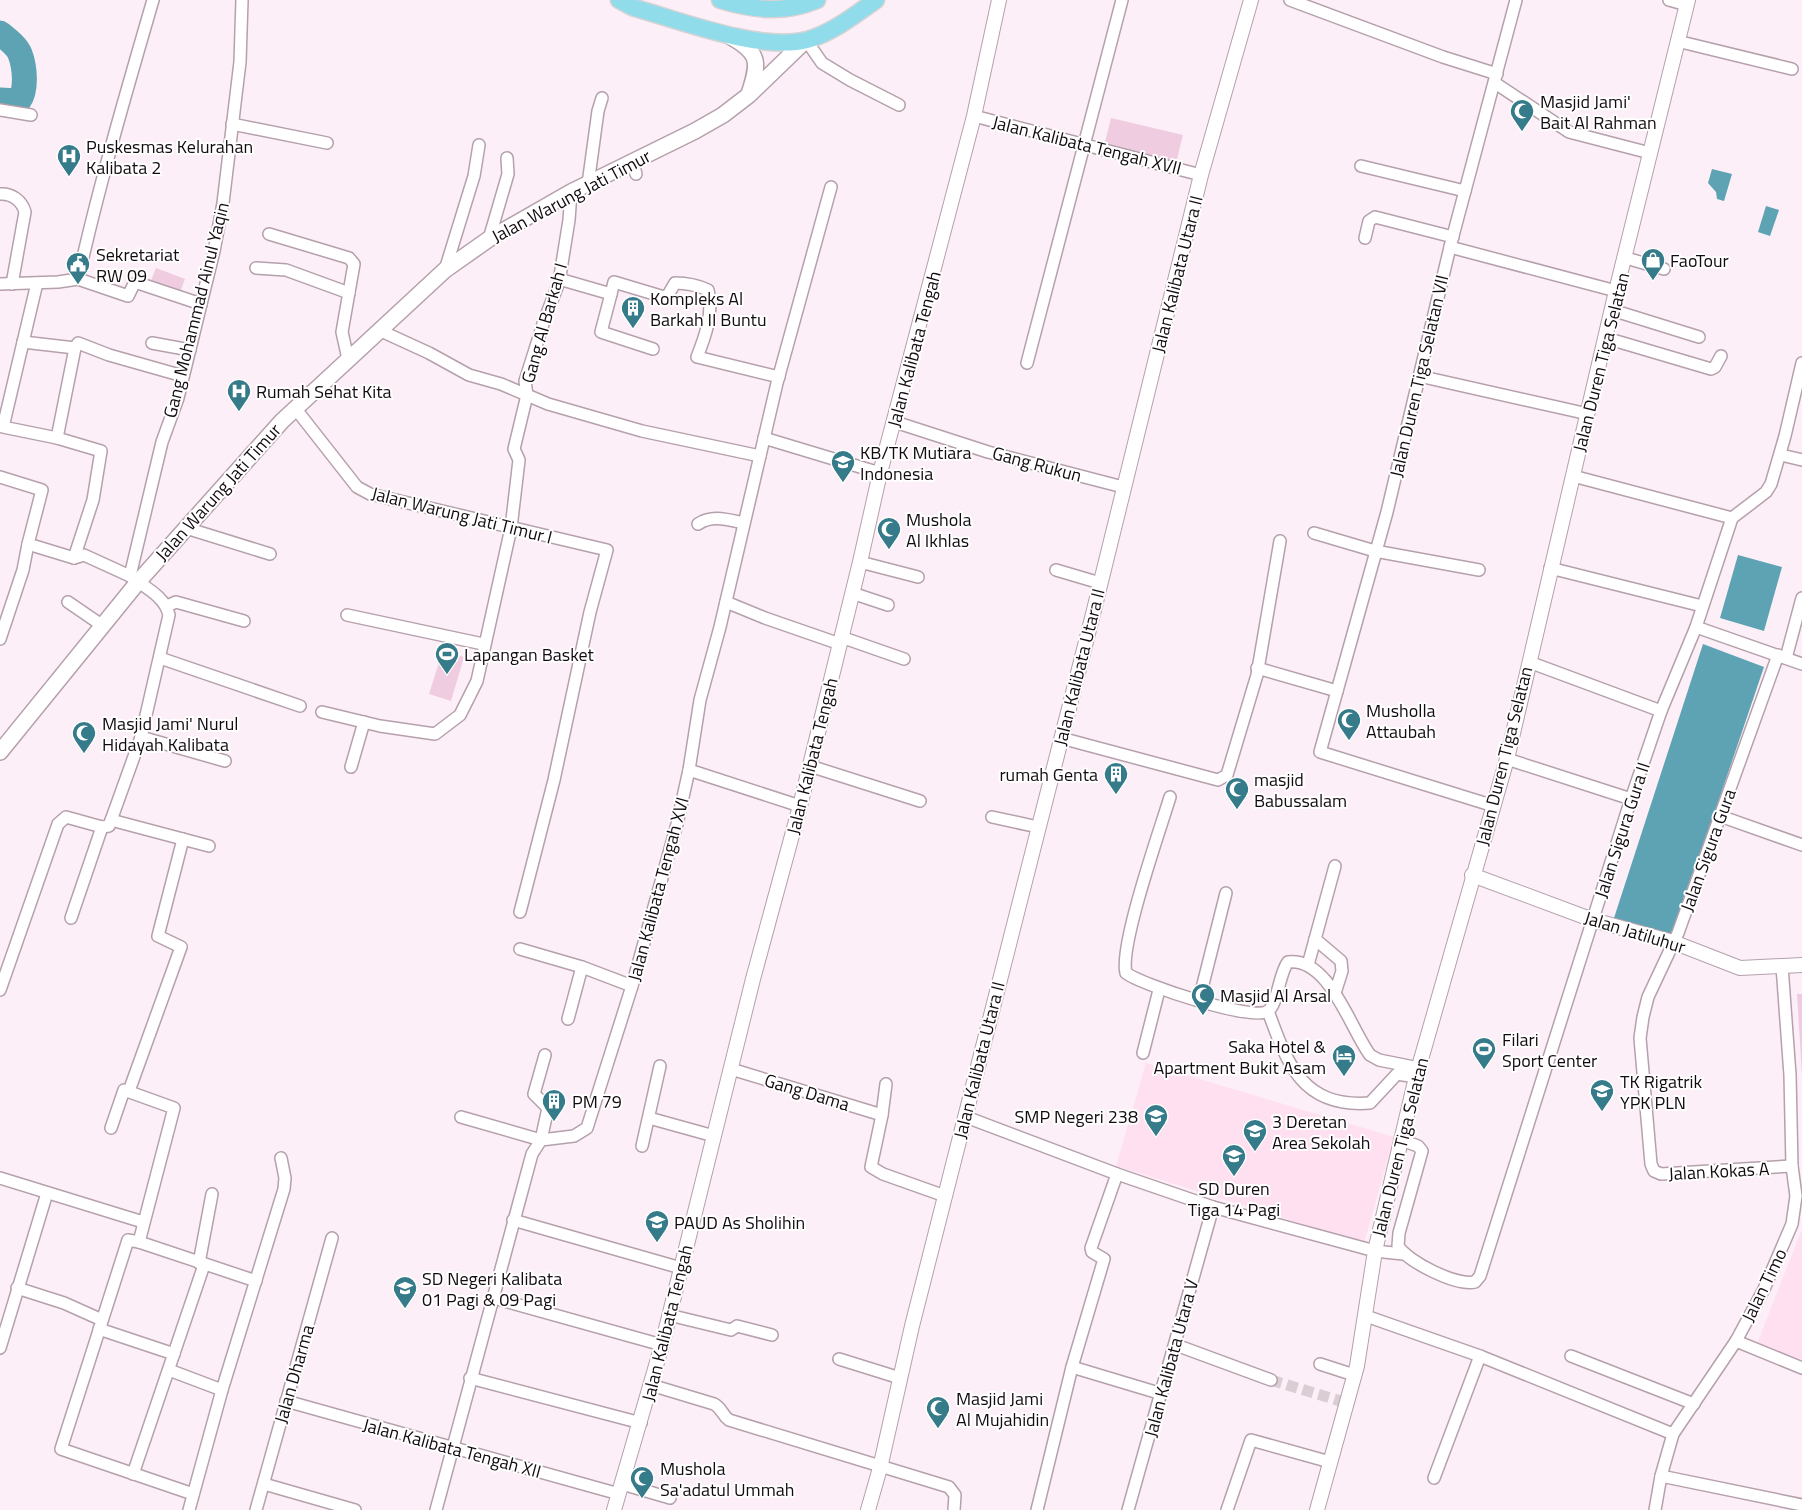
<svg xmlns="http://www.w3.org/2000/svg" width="1802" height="1510" font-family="'Titillium Web',sans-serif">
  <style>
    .built { fill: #ffe0f1 }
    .green { fill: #f0cce0 }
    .water { fill: #5da3b3 }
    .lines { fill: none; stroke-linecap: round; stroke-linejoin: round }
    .river { stroke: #5da3b3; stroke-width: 25 }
    .minor-tunnel { stroke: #dacdd4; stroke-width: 11; stroke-dasharray: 11 5.5; stroke-linecap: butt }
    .minor-casing { stroke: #b5a0ac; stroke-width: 14 }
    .tertiary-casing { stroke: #b5a0ac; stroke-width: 16 }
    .secondary-casing { stroke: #b5a0ac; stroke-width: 18 }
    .primary-casing { stroke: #d5d3d4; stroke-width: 19 }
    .minor { stroke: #fff; stroke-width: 11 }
    .tertiary { stroke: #fff; stroke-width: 14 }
    .secondary { stroke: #fff; stroke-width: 15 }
    .primary { stroke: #91dceb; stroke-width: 16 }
    .labels { text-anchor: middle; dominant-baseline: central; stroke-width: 4; stroke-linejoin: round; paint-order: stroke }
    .poi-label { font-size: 18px; fill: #130b10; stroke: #fff; text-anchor: start }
    .street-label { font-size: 18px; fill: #130b10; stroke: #fff }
  </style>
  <rect width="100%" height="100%" fill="#fdeff7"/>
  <g class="built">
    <polygon points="1146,1063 1394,1137 1364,1243 1116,1166"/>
    <polygon points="1802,1229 1802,1373 1753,1354"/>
  </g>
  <g class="green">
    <polygon points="1111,118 1183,135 1176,163 1104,146"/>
    <polygon points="156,268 185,279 179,295 150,283"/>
    <polygon points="443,650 464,657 451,701 429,694"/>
    <polygon points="1797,994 1802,994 1802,1076"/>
  </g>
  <g class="water">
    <polygon points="1712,169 1732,174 1724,201 1717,199 1716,192 1708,183"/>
    <polygon points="1766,206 1779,210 1770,236 1758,232"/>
    <polygon points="1738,555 1782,567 1764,631 1720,618"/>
    <polygon points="1703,644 1764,667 1673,935 1614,918"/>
  </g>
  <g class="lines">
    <path class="river" d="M 0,33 C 6,38 17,46 20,54 C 25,67 27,90 19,101 L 0,100"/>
    <polyline class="minor-tunnel" points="1271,1380 1347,1403"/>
    <g class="minor-casing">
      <g id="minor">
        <polyline points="1290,0 1443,57 1497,74"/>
        <polyline points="1669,0 1687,5"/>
        <polyline points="806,40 822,63 850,80 899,105"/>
        <polyline points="1677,41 1792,69"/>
        <polyline points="1495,83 1569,132 1650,153"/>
        <polyline points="0,110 31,115"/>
        <polyline points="974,116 1201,175"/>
        <polyline points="232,124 327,143"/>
        <polyline points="633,163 636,174"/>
        <polyline points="1361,166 1465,191"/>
        <polyline points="588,184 598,111 602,98"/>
        <path d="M 0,194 C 12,193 22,201 25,212 L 12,284"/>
        <polyline points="269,234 349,258 354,264 342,332 348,359"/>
        <polyline points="1365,238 1369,221 1375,217 1453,237"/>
        <polyline points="489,239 508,174 507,158"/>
        <polyline points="1450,247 1616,291"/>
        <polyline points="1626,258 1664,269"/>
        <polyline points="256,268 286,270 349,293"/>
        <polyline points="445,270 474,176 479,145"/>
        <path d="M 78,279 C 99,185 126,93 153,0"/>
        <path d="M 559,279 L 611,294 L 614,282 L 664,297 L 668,295 L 675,283 C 687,283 697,285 708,290 C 714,312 705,337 697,357 L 779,377"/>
        <polyline points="37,283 3,427 57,438 101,451 93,500 74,558 84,555 130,576"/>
        <polyline points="0,284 58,282 78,279 128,296 134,284 138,283 201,304"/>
        <polyline points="611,294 601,332 653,349"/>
        <polyline points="1612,310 1699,337"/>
        <polyline points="381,331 429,353 469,375 501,384 548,404 642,431 760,456"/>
        <polyline points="1606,338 1711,369 1715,367 1721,356"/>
        <polyline points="23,342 75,348 78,343 109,355 183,376"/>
        <polyline points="152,343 190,350"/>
        <polyline points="1027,363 1122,0"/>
        <polyline points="1419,376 1588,414"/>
        <polyline points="295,408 357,487 370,494 607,550 590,612 554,780 520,912"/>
        <polyline points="895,422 988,452 1123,487"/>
        <polyline points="57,438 75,348"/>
        <polyline points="764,438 880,473"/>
        <polyline points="1781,455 1802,460"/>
        <polyline points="1573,476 1732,518"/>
        <polyline points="0,477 42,490 28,544 74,558"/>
        <path d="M 698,524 C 712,514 729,520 744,523"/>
        <polyline points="186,528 270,554"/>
        <polyline points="1314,533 1375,551 1479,570"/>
        <polyline points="860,562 918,577"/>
        <polyline points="1550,568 1702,606"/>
        <polyline points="1056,570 1100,583"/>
        <polyline points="852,593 888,605"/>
        <polyline points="68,602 103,626"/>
        <polyline points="726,602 765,618 840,644"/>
        <polyline points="167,606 176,602 244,621"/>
        <polyline points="347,615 483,644"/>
        <polyline points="1696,627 1802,664"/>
        <polyline points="841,637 904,659"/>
        <polyline points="0,639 23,570 28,544"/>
        <polyline points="1778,655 1678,933 1648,997 1643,1017 1640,1038 1651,1164 1654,1171 1661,1174 1792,1166"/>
        <polyline points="160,658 300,706"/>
        <polyline points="1786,658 1802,598"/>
        <polyline points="1529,662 1661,711"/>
        <polyline points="1257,668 1337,691"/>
        <polyline points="322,712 380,726 435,734 460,715 477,681 511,528 519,460 514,449 527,395 525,381 543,324 559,282 569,220 571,192"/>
        <polyline points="141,737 225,761"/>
        <polyline points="1061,738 1218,780 1227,775 1257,675 1280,541"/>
        <polyline points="1507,759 1631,799"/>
        <polyline points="810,766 920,801"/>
        <polyline points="351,767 364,722"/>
        <polyline points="689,770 800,806"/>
        <path d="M 1170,797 C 1160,830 1119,946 1126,973 C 1142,985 1254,1022 1268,1011 C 1278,1004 1279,973 1288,962 C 1329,957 1350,1028 1370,1055 L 1379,1060 L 1419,1068"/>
        <polyline points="1494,806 1320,752 1387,512 1450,247 1516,0"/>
        <polyline points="1720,816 1802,845"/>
        <polyline points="992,817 1038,827"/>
        <polyline points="111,820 209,846"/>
        <polyline points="71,918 102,827"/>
        <polyline points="1315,939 1341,961 1342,971 1335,993"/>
        <polyline points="520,949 582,967 632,986"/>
        <polyline points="1308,965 1335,866"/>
        <path d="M 0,990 L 58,824 L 66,817 L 102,827 L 109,826 L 141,737 L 169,615 C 165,596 144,587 130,576 L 162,442 L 178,398 L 214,251 L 223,203 L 240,62 L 242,0"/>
        <polyline points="1199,1000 1226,893"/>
        <path d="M 1268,1011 C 1288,1066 1303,1108 1370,1103 L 1397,1074 L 1416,1077"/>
        <polyline points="568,1019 582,967"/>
        <polyline points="1143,1053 1159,990"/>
        <polyline points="731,1069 882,1115"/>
        <polyline points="886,1084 882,1115 871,1167 883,1174 945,1196"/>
        <polyline points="129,1091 181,947 158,936 183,839"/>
        <polyline points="461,1117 541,1140 548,1108 534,1094 545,1055"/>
        <polyline points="966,1117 1117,1174 1213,1207 1375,1251 1403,1254"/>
        <polyline points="649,1118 714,1136"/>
        <polyline points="111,1128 124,1090 174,1108 139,1242 256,1281"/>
        <path d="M 1401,1140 L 1418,1146 L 1422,1151 L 1399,1233 L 1398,1246 C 1408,1262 1456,1286 1475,1282 L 1480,1276 L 1631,799 L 1661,711 L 1696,627 L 1732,518 L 1766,492 L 1771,484 L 1785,436 L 1802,363"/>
        <polyline points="642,1146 660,1066"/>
        <polyline points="0,1178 143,1222"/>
        <polyline points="513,1220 681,1268"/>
        <polyline points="139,1242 128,1240 61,1449 193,1494"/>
        <polyline points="199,1263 212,1194"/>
        <polyline points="17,1288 64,1303 102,1320"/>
        <polyline points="494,1298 662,1345"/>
        <polyline points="669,1315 731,1330 737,1326 772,1335"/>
        <polyline points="1366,1316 1480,1356 1673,1434"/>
        <polyline points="99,1329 174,1354"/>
        <polyline points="1736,1341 1802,1368"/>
        <polyline points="1176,1345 1271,1380"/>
        <polyline points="0,1348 47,1193"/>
        <polyline points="1571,1356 1694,1404"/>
        <polyline points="839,1359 900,1378"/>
        <polyline points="1320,1364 1354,1375"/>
        <polyline points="1072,1367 1162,1394"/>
        <polyline points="169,1370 222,1390"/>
        <polyline points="470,1378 641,1423"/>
        <path d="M 651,1385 L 714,1404 C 722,1408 722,1415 729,1420 L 949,1487 L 955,1495 L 954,1510"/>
        <polyline points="286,1401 619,1494"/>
        <polyline points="133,1474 204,1265"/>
        <polyline points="1661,1476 1802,1505"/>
        <polyline points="1434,1478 1480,1356"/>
        <polyline points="264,1484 355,1510"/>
        <polyline points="622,1484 670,1498"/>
        <polyline points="189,1510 222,1390 284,1189 285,1178 281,1158"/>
        <polyline points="256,1510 332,1238"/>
        <polyline points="436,1510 532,1154 541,1140 574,1136 587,1128 632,986 677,824 689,770 700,700 720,627 777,383 831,187"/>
        <polyline points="1037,1510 1072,1367 1104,1259 1092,1252 1091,1248 1117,1174"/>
        <polyline points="1128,1510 1213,1207"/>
        <polyline points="1227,1510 1251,1440 1330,1462"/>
        <polyline points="1655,1510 1661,1476 1673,1434 1736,1341 1764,1289 1792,1224 1796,1196 1792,1166 1790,1075 1782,966"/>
      </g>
    </g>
    <g class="tertiary-casing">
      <g id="tertiary">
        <polyline points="1472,875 1593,920 1673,942 1740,968 1802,965"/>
        <polyline points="614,1510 662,1345 753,979 800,806 860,562 880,473 974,116 999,0"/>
        <polyline points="868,1510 880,1468 912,1326 1093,614 1201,175 1251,0"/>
        <polyline points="1317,1510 1357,1366 1375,1251 1416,1077 1507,759 1616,291 1688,0"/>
      </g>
    </g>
    <g class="secondary-casing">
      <g id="secondary">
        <path d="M 731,37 C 761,54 759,63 749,94"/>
        <polyline points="0,752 138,582 282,421 445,270 489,239 571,192 695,131 723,115 749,95 806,40"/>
      </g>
    </g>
    <g class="primary-casing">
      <g id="primary">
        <path d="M 619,0 L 632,7 C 678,20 760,52 807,40 C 832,33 855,15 876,0"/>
        <path d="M 720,0 C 754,10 783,14 817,0"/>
      </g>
    </g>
    <use href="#minor" class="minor"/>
    <use href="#tertiary" class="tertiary"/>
    <use href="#secondary" class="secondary"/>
    <use href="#primary" class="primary"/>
  </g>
  <defs>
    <g id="mosque-pin" transform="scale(1.25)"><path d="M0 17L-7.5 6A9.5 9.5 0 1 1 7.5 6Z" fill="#367b8a" stroke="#fff"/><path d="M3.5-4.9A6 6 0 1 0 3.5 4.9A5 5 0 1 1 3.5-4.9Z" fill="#fff"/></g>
    <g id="hospital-pin" transform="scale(1.25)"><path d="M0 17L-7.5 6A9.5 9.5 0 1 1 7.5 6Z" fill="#367b8a" stroke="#fff"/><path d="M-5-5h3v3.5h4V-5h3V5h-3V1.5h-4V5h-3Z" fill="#fff"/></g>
    <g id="shop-pin" transform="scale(1.25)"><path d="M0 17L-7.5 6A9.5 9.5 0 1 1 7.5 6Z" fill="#367b8a" stroke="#fff"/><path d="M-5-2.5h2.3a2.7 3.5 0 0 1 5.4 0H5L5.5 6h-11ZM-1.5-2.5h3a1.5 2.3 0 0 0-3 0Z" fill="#fff"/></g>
    <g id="civic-pin" transform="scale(1.25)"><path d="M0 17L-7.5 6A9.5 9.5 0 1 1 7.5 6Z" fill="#367b8a" stroke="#fff"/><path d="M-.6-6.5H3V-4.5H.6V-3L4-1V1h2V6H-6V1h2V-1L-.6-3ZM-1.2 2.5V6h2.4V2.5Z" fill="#fff"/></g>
    <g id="building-pin" transform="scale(1.25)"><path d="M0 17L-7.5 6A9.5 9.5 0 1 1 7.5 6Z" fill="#367b8a" stroke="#fff"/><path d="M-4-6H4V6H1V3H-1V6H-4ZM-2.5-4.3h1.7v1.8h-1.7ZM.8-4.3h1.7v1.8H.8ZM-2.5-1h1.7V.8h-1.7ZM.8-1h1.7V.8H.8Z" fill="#fff"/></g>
    <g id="school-pin" transform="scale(1.25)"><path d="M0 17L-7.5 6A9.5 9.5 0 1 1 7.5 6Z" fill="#367b8a" stroke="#fff"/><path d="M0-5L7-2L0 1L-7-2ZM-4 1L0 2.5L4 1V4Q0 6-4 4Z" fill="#fff"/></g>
    <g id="stadium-pin" transform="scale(1.25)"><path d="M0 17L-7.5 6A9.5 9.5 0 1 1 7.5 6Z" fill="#367b8a" stroke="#fff"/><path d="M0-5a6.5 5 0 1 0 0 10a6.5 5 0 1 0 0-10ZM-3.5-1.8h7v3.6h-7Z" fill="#fff"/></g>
    <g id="hotel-pin" transform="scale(1.25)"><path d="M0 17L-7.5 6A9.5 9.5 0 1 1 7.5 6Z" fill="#367b8a" stroke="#fff"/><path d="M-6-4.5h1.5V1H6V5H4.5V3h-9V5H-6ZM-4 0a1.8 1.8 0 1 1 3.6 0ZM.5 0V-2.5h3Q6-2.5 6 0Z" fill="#fff"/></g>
  </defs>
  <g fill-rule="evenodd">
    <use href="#mosque-pin" x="1522" y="111"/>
    <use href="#hospital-pin" x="69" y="156"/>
    <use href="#shop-pin" x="1653" y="260"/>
    <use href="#civic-pin" x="78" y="264"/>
    <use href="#building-pin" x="633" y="308"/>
    <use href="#hospital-pin" x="239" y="391"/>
    <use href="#school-pin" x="843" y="462"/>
    <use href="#mosque-pin" x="889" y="529"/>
    <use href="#stadium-pin" x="447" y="654"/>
    <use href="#mosque-pin" x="1349" y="720"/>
    <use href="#mosque-pin" x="84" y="733"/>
    <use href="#building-pin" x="1116" y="774"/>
    <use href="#mosque-pin" x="1237" y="789"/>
    <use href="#mosque-pin" x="1203" y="995"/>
    <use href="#stadium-pin" x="1484" y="1049"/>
    <use href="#hotel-pin" x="1344" y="1056"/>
    <use href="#school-pin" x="1602" y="1091"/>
    <use href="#building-pin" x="554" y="1101"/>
    <use href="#school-pin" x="1156" y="1116"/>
    <use href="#school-pin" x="1255" y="1131"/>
    <use href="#school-pin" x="1234" y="1156"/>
    <use href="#school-pin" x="657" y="1222"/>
    <use href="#school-pin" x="405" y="1288"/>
    <use href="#mosque-pin" x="938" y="1408"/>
    <use href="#mosque-pin" x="642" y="1478"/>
  </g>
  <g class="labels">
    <g class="poi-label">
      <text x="1540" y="101">Masjid Jami'<tspan x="1540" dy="21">Bait Al Rahman</tspan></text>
      <text x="86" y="146">Puskesmas Kelurahan<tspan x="86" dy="21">Kalibata 2</tspan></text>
      <text x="96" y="254">Sekretariat<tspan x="96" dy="21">RW 09</tspan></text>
      <text x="1670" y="260">FaoTour</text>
      <text x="650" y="298">Kompleks Al<tspan x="650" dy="21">Barkah II Buntu</tspan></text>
      <text x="256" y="391">Rumah Sehat Kita</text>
      <text x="860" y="452">KB/TK Mutiara<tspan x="860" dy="21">Indonesia</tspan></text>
      <text x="906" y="519">Mushola<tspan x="906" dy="21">Al Ikhlas</tspan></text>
      <text x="464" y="654">Lapangan Basket</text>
      <text x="1366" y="710">Musholla<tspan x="1366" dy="21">Attaubah</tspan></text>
      <text x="102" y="723">Masjid Jami' Nurul<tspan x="102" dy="21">Hidayah Kalibata</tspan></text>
      <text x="1098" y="774" text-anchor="end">rumah Genta</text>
      <text x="1254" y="779">masjid<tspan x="1254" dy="21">Babussalam</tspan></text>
      <text x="1220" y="995">Masjid Al Arsal</text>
      <text x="1502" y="1039">Filari<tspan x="1502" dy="21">Sport Center</tspan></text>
      <text x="1326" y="1046" text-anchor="end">Saka Hotel &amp;<tspan x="1326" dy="21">Apartment Bukit Asam</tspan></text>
      <text x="1620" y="1081">TK Rigatrik<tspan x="1620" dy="21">YPK PLN</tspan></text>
      <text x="572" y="1101">PM 79</text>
      <text x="1138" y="1116" text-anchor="end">SMP Negeri 238</text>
      <text x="1272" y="1121">3 Deretan<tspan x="1272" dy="21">Area Sekolah</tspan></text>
      <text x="1234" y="1188" text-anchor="middle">SD Duren<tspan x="1234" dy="21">Tiga 14 Pagi</tspan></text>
      <text x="674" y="1222">PAUD As Sholihin</text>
      <text x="422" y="1278">SD Negeri Kalibata<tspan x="422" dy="21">01 Pagi &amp; 09 Pagi</tspan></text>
      <text x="956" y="1398">Masjid Jami<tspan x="956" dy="21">Al Mujahidin</tspan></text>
      <text x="660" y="1468">Mushola<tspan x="660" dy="21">Sa'adatul Ummah</tspan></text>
    </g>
    <g class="street-label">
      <text transform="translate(1087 145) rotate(14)">Jalan Kalibata Tengah XVII</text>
      <text transform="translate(571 196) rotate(-28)">Jalan Warung Jati Timur</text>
      <text transform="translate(1177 274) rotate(-76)">Jalan Kalibata Utara II</text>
      <text transform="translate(196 310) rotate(-76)">Gang Mohammad Ainul Yaqin</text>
      <text transform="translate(544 323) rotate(-74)">Gang Al Barkah I</text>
      <text transform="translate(914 349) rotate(-75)">Jalan Kalibata Tengah</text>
      <text transform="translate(1601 362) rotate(-76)">Jalan Duren Tiga Selatan</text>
      <text transform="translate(1419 376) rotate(-77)">Jalan Duren Tiga Selatan VII</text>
      <text transform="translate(1037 464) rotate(15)">Gang Rukun</text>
      <text transform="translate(218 492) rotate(-48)">Jalan Warung Jati Timur</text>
      <text transform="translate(462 515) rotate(14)">Jalan Warung Jati Timur I</text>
      <text transform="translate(1079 667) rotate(-76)">Jalan Kalibata Utara II</text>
      <text transform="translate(812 756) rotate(-76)">Jalan Kalibata Tengah</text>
      <text transform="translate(1504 756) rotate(-76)">Jalan Duren Tiga Selatan</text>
      <text transform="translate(1622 830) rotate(-72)">Jalan Sigura Gura II</text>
      <text transform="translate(1708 850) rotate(-70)">Jalan Sigura Gura</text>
      <text transform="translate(658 889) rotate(-75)">Jalan Kalibata Tengah XVI</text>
      <text transform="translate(1635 932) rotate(17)">Jalan Jatiluhur</text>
      <text transform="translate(979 1060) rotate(-76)">Jalan Kalibata Utara II</text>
      <text transform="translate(807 1092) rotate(17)">Gang Dama</text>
      <text transform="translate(1400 1147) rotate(-76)">Jalan Duren Tiga Selatan</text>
      <text transform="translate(1719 1171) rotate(-3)">Jalan Kokas A</text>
      <text transform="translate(1764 1285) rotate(-64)">Jalan Timo</text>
      <text transform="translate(667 1323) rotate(-76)">Jalan Kalibata Tengah</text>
      <text transform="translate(1171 1358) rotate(-75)">Jalan Kalibata Utara V</text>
      <text transform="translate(294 1374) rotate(-74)">Jalan Dharma</text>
      <text transform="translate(452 1448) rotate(15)">Jalan Kalibata Tengah XII</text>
    </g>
  </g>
</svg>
